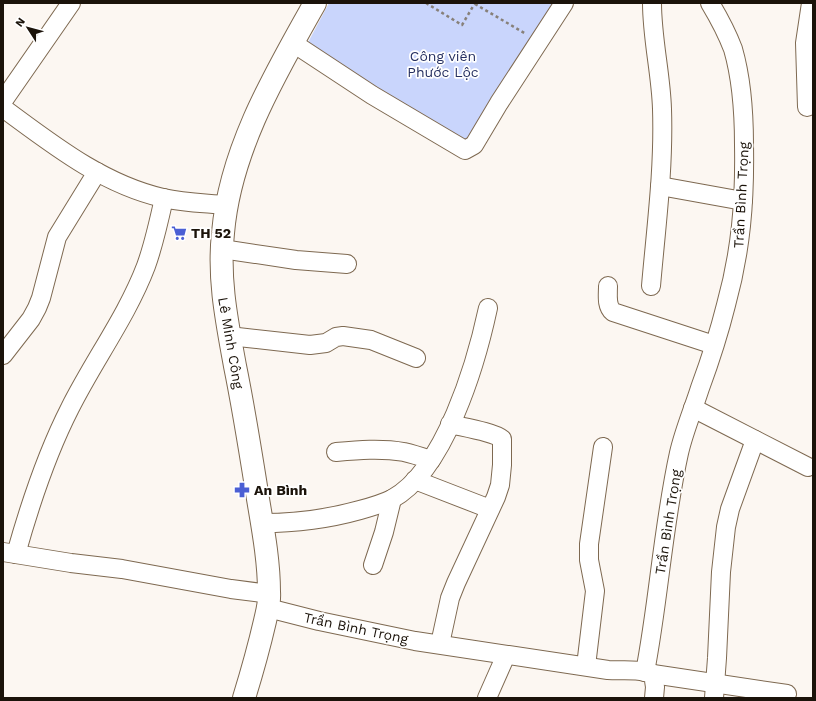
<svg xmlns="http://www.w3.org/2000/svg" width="816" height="701" font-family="'Work Sans',sans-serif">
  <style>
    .green { fill: #c9d5fc }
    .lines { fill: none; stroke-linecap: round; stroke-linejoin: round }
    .street-casing { stroke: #7e6951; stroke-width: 20 }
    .secondary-casing { stroke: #7e6951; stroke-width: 24 }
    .path { stroke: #878079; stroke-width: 2.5; stroke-dasharray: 3 3; stroke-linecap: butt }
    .street { stroke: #fff; stroke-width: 18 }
    .secondary { stroke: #fff; stroke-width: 22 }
    .labels { text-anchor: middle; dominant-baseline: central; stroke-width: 3.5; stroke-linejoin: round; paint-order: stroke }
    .park-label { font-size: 14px; fill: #263061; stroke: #fff }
    .street-label { font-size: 14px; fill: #1b130a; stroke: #fff }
    .poi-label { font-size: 14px; font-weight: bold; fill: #1b130a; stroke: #fff; text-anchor: start }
  </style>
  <rect width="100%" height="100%" fill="#fcf7f2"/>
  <polygon class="green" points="329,3 556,3 462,146 304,50"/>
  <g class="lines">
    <g class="street-casing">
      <g id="street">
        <polyline points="293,43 372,95 465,150 474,145 499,103 564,3"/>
        <polyline points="3,101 71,3"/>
        <polyline points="807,107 805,43 811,3"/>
        <path d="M 3,108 C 52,144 102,184 163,198 C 184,203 205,203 226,205"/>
        <polyline points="660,186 743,201"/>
        <polyline points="222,249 296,260 347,264"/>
        <path d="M 608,286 C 608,295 606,306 613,312 L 714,345"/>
        <path d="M 651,286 C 656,228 664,169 662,109 C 661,74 652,39 652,3"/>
        <polyline points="229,336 310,345 326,343 336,337 343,336 371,340 416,358"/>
        <polyline points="3,355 31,319 37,308 41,298 57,237 97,172"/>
        <polyline points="693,408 808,467"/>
        <path d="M 336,452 C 358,450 381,448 404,452 C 413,454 422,457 431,460"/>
        <polyline points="415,480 490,509"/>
        <path d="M 262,523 C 295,523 328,519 360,510 C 371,507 382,504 392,499 C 445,470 476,364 488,308"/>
        <polyline points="3,552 71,563 122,569 231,589 270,594"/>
        <path d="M 16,554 C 30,504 46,455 70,408 C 94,360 127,316 146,266 C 154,244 159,221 164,198"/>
        <polyline points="373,565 384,532 392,499"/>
        <path d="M 268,608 L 319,621 L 415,641 L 608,670 C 620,671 634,669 645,672 C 659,599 663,525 679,453 C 684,431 693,410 700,388 C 710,361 719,333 726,305 C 741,251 745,201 744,145 C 744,113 742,80 733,49 C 727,33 719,18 710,3"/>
        <path d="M 440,644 L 450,598 L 456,583 L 496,497 L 500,485 L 502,465 L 502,439 C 494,432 462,427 450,424"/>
        <polyline points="586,666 595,591 589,560 589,544 603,447"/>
        <polyline points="645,672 653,674 655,687 654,698"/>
        <polyline points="653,674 787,694"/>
        <polyline points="487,698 506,655"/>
        <polyline points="714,698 717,658 721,572 726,527 730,509 755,440"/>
      </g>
    </g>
    <g class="secondary-casing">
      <path id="secondary" d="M 244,698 C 252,672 259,647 265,621 C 267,612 270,602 269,592 C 269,561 263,529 258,499 C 251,455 244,410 235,366 C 227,322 218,279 223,233 C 230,150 275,74 315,3"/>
    </g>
    <g class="path">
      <polyline points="426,3 462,25 475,3"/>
      <polyline points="475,4 526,34"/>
    </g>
    <use href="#street" class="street"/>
    <use href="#secondary" class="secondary"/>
  </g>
  <defs>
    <g id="supermarket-bare" transform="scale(1.2)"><path d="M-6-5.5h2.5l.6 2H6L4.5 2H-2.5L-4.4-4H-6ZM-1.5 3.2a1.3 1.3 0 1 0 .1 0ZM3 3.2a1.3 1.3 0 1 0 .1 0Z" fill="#4b5fd4" stroke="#fff" stroke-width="2.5" paint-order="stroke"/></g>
    <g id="pharmacy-bare" transform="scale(1.2)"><path d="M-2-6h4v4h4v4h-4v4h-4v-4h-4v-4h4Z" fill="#4b5fd4" stroke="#fff" stroke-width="2.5" paint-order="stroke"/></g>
  </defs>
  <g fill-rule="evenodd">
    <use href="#supermarket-bare" x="179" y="233"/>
    <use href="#pharmacy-bare" x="242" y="490"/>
  </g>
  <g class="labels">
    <g class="park-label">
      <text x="443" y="56">Công viên<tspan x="443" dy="16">Phước Lộc</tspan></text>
    </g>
    <g class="street-label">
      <text transform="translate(741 195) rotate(-87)">Trần Bình Trọng</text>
      <text transform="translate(231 343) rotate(80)">Lê Minh Công</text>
      <text transform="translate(668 522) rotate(-81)">Trần Bình Trọng</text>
      <text transform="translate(356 628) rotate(12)">Trần Bình Trọng</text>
    </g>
    <g class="poi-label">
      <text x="191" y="233">TH 52</text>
      <text x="254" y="490">An Bình</text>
    </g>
  </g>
  <rect width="816" height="701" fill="none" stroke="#1b130a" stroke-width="8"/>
  <g transform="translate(28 28) rotate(306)" stroke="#ffffff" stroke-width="3" paint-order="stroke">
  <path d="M0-3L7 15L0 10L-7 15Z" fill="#1b130a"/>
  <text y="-6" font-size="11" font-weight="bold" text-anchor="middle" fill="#1b130a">N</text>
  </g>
</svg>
